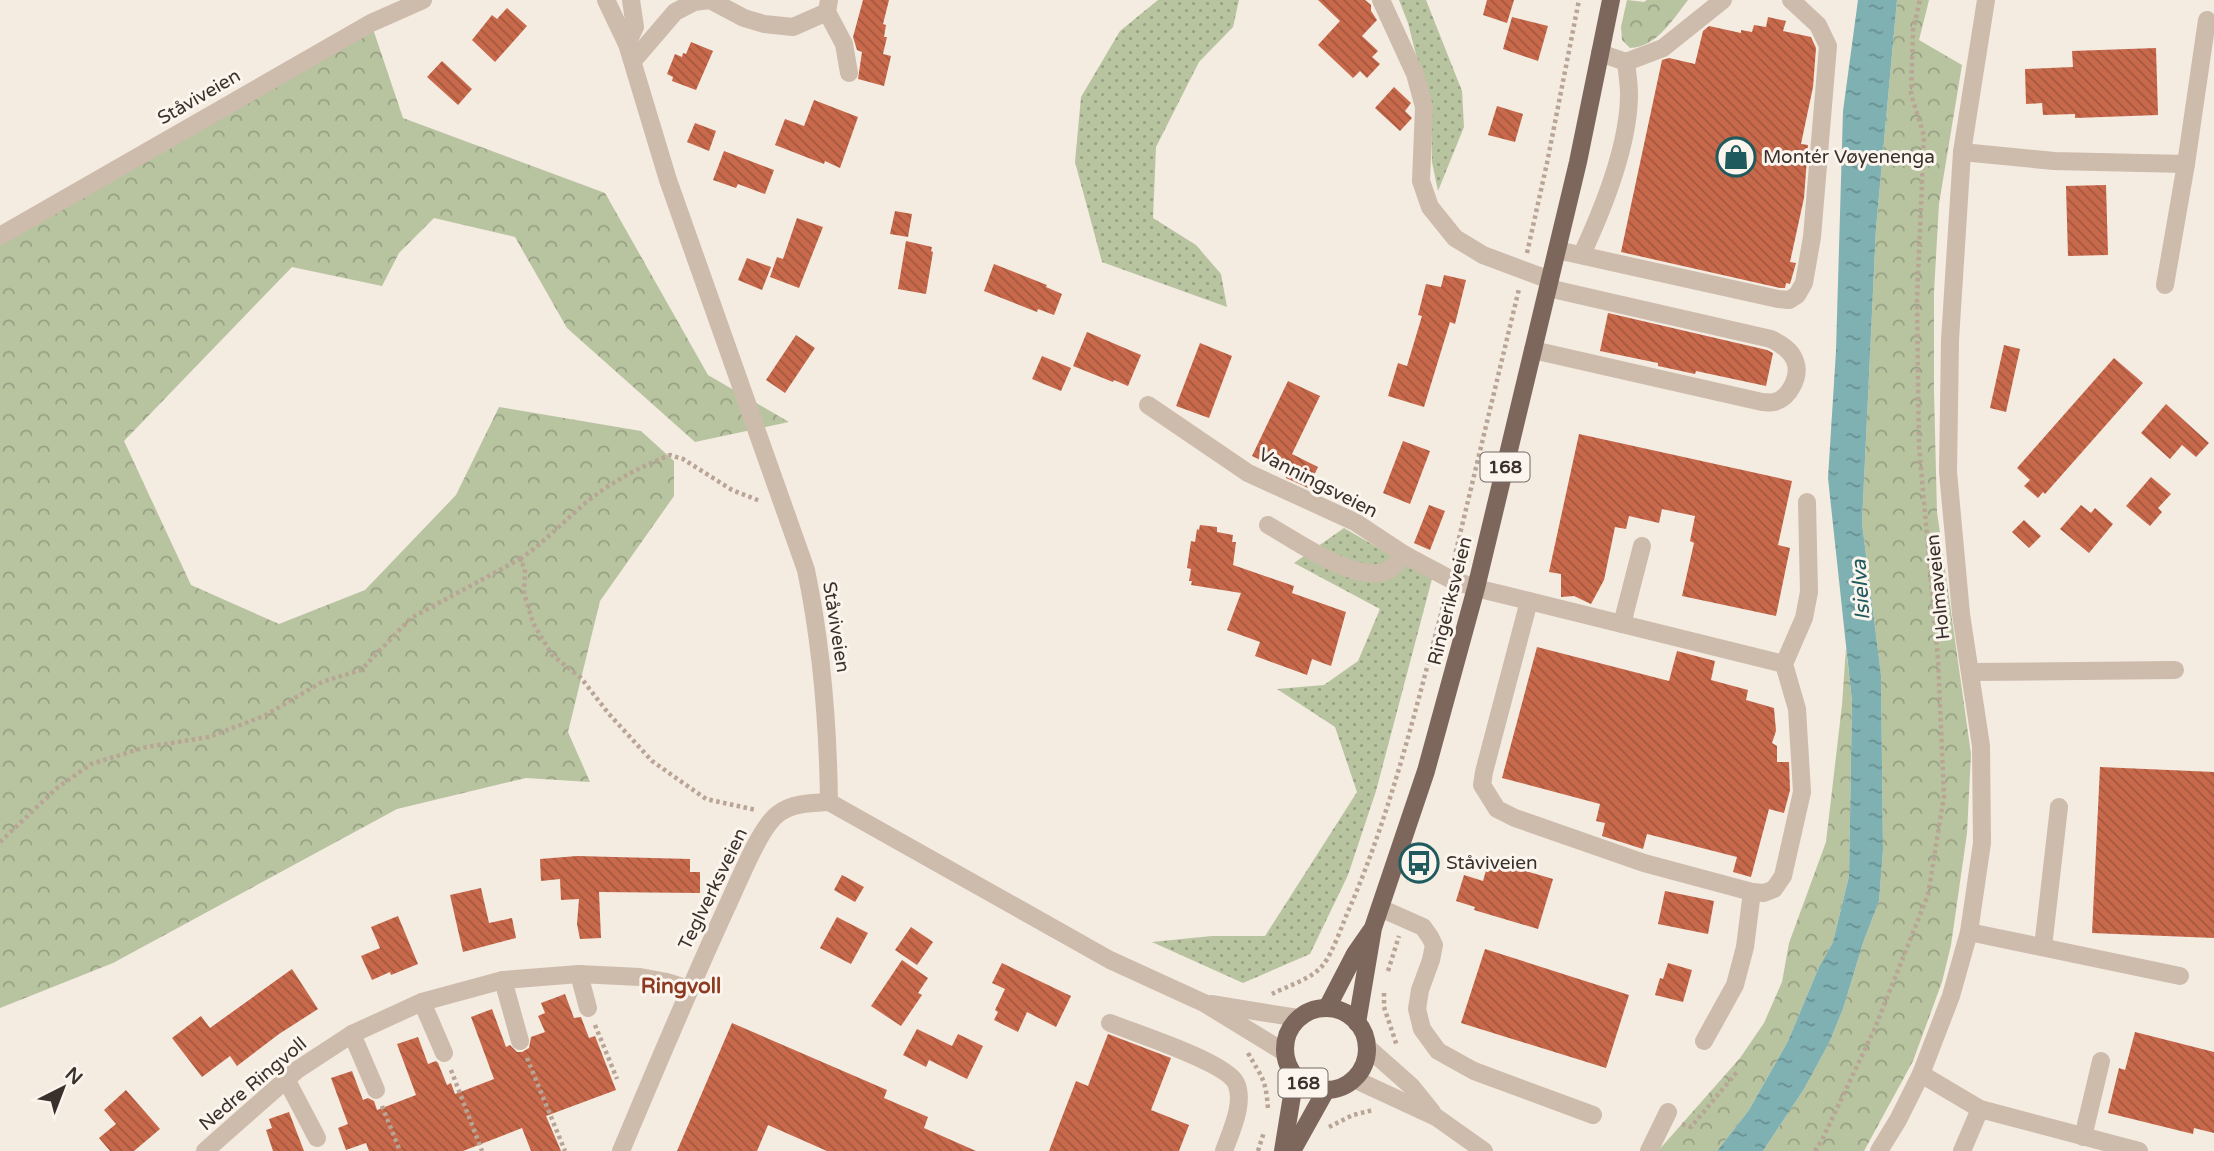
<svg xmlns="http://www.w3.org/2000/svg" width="2214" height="1151" font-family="'Varela Round',sans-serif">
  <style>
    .grass { fill: url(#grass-dots) }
    .forest { fill: url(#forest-crowns) }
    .water { fill: url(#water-ripples) }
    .building { fill: url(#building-back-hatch) }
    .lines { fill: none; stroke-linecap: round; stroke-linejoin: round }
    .path { stroke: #b9a596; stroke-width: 4.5; stroke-dasharray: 3.5 3.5; stroke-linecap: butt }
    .minor { stroke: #cdbbac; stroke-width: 18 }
    .major { stroke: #7d675c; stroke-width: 18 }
    .labels { text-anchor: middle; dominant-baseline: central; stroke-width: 6; stroke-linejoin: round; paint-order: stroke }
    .shield { fill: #fbf5ee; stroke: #756b66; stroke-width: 2 }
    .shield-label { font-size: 18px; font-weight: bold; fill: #3b302b }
    .street-label { font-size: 19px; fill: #3b302b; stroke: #fbf5ee }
    .poi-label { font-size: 19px; fill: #3b302b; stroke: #fbf5ee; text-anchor: start }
    .water-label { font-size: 21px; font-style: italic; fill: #1f5a5e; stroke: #fbf5ee }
    .neighbourhood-label { font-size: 21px; font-weight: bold; fill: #8c3b22; stroke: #fbf5ee }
  </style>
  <defs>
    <pattern id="grass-dots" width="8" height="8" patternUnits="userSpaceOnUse" patternTransform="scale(1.75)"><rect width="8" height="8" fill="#b8c4a0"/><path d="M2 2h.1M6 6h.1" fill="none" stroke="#97a083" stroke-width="1.8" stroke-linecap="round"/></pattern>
    <pattern id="forest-crowns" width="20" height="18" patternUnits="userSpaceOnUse" patternTransform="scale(1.75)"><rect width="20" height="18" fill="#b8c4a0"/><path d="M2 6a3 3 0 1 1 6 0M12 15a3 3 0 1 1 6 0" fill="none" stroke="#97a083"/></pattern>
    <pattern id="water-ripples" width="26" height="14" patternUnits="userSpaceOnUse" patternTransform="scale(1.75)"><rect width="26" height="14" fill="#7fb0b2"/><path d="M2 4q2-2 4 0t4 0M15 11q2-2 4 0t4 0" fill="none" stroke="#699091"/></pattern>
    <pattern id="building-back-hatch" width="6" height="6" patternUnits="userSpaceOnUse" patternTransform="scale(1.75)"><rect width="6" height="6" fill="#c8694b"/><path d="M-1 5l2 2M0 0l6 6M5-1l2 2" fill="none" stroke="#a4573f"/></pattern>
  </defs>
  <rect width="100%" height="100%" fill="#f4ebe1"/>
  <g class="grass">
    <polygon points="1158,0 1239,0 1233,27 1199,62 1156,147 1153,218 1196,245 1221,274 1227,307 1102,262 1075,162 1081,97 1120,31"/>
    <polygon points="1399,0 1426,0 1462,91 1464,127 1438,191 1432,162 1431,114 1408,23"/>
    <polygon points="1344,528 1432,579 1376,791 1348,875 1310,954 1243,983 1152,942 1212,936 1265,936 1357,792 1335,727 1277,689 1324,685 1358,661 1380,609 1294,563"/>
  </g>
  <g class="forest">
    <path d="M 1627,0 L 1644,2 L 1647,0 L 1688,0 C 1673,19 1657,47 1630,48 L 1622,40 L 1621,27 Z"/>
    <polygon points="1897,0 1929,0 1919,40 1962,65 1939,204 1934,292 1934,392 1937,512 1971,754 1967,833 1951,945 1942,982 1913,1061 1864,1151 1763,1151 1804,1089 1829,1043 1843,1009 1863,943 1879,901 1883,850 1881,675 1862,523 1876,228"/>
    <polygon points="371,23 403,118 605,193 708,375 789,422 695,442 567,328 515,237 434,218 399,253 382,286 292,267 124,441 191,585 279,624 365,590 456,495 499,407 641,431 674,461 674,496 600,601 568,732 590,782 526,778 397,809 113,963 0,1008 0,226 39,214"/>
    <polygon points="1846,648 1852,701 1849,876 1833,942 1819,967 1788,1041 1749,1110 1717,1151 1658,1151 1740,1058 1764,1023 1782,982 1789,943 1826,842 1842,705"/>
  </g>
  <polygon class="water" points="1858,0 1897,0 1876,228 1862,523 1881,675 1883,850 1879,901 1863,943 1843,1009 1829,1043 1804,1089 1763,1151 1717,1151 1749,1110 1788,1041 1819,967 1833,942 1849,876 1852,701 1828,478 1836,351 1843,111"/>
  <g class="building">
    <polygon points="863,0 889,0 883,24 886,25 884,37 887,37 883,54 891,56 884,86 858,79 862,52 857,50 853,37"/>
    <polygon points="1318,0 1365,0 1371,5 1371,11 1377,20 1362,36 1378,51 1372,57 1380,64 1367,78 1360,71 1353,78 1318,45 1340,21"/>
    <polygon points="1487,0 1514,0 1507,23 1483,15"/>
    <polygon points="507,8 527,26 495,62 472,40 492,15 497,19"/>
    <polygon points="1512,17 1548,26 1538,61 1503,49"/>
    <polygon points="1768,17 1786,21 1783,31 1811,37 1816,48 1813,87 1801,144 1808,145 1804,198 1790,262 1796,263 1790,284 1786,283 1785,288 1780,288 1621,252 1662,60 1669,58 1695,64 1703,31 1709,26 1741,33 1741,30 1752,32 1754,25 1766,27"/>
    <polygon points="691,42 713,51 696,90 672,81 673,77 667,74 675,54 682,57 683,53 686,54"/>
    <polygon points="2156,48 2158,115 2075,118 2075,114 2043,115 2042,103 2026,104 2025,69 2073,67 2072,51"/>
    <polygon points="442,61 472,89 458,105 427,77"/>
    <polygon points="1394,87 1411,103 1405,111 1412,118 1400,131 1375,108"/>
    <polygon points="814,100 858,117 840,168 825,161 824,164 775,145 785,119 804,126"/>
    <polygon points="1497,106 1523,114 1515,142 1488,135"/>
    <polygon points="695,123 716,131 709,151 687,142"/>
    <polygon points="724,151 774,170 765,194 738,184 736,188 713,180"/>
    <polygon points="2106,185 2108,255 2068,256 2066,186"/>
    <polygon points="895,211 912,214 908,237 890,234"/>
    <polygon points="797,218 823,227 799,288 770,277 777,257 783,259"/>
    <polygon points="906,241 932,247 931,251 933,252 926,294 898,289"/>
    <polygon points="747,258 771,267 762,290 738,280"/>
    <polygon points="994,264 1047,285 1046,287 1062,294 1054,315 1038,309 1037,312 984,291"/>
    <polygon points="1444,275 1466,280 1455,324 1450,322 1424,407 1388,396 1398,363 1407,366 1422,316 1418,315 1426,284 1441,287"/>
    <polygon points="1608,313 1767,350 1773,353 1766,386 1696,371 1695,374 1658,366 1658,363 1600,351"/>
    <polygon points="1087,332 1141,355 1128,386 1114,380 1113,382 1073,366"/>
    <polygon points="796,335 815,348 785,393 766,380"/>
    <polygon points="1200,343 1232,356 1209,418 1176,406"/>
    <polygon points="2004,345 2020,349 2006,412 1990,408"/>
    <polygon points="1042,356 1071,368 1061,391 1032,379"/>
    <polygon points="2114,358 2143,383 2045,494 2043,492 2038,498 2024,486 2030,480 2017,468"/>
    <polygon points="1288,381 1320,396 1292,454 1318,467 1308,488 1286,478 1288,473 1252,456"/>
    <polygon points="2166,404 2209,443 2196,457 2182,445 2170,459 2141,433"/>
    <polygon points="1579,434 1792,481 1778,545 1790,548 1776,616 1682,596 1694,543 1690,541 1695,516 1662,509 1659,523 1629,516 1626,529 1615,527 1604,580 1591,604 1574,596 1561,597 1561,574 1549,572"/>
    <polygon points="1403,441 1430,451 1410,504 1383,493"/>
    <polygon points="2151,477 2171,494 2158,508 2162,512 2150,526 2126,506"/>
    <polygon points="1429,505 1445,511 1430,550 1414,543"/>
    <polygon points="2081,505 2091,513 2095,508 2113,524 2089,553 2060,529"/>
    <polygon points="2024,520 2041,536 2029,548 2012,532"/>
    <polygon points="1200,525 1217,527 1217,532 1233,535 1232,542 1236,542 1233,565 1294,586 1292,593 1346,612 1331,666 1312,659 1307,675 1255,656 1260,642 1227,630 1241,593 1191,585 1192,581 1189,581 1191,569 1187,568 1191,541 1195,542 1197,529 1199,530"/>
    <polygon points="1537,647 1669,681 1677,651 1715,661 1711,680 1748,690 1746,700 1774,708 1776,731 1772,743 1777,746 1777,762 1789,762 1790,790 1784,813 1769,809 1751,877 1733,872 1737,857 1647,834 1643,849 1602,836 1605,823 1596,821 1600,804 1502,778"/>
    <polygon points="2100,767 2214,772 2214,938 2092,933"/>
    <polygon points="577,856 690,859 690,872 700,872 700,893 599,892 601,938 580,939 577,924 579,899 561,900 560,879 541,881 540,859"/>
    <polygon points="1489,860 1553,879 1538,929 1474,910 1475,907 1456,901 1464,875 1483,881"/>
    <polygon points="842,875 864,887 855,902 834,890"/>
    <polygon points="481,888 489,923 512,918 516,938 463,952 450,895"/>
    <polygon points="1665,891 1714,901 1708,934 1658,924"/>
    <polygon points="398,916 418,964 391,975 390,972 372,980 361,956 380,948 371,927"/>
    <polygon points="837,917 868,933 851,964 820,948"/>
    <polygon points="911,927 933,942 917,965 895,950"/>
    <polygon points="1485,949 1629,995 1606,1068 1461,1023"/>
    <polygon points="902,960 928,978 918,993 922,995 901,1026 871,1006"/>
    <polygon points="1002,963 1071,996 1056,1027 1027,1012 1018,1032 994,1020 998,1012 995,1010 1005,989 992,983"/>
    <polygon points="1668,963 1692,970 1683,1002 1655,995 1660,978 1663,979"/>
    <polygon points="292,969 318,1009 279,1034 237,1066 230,1056 202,1077 172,1038 201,1016 210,1028"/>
    <polygon points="565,994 574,1018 581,1017 589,1038 595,1036 616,1090 546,1116 561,1151 531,1151 522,1128 463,1151 369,1151 366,1143 346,1150 338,1128 348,1124 331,1078 352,1071 363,1100 368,1098 374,1101 377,1110 416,1095 397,1044 418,1037 428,1064 436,1061 438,1063 447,1085 451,1083 455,1094 494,1079 471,1017 492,1009 506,1047 510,1045 517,1052 522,1052 529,1048 531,1037 545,1032 538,1016 545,1013 541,1003"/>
    <polygon points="732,1023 887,1090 884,1098 928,1117 924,1128 976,1151 827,1151 768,1125 757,1151 677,1151"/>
    <polygon points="917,1029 952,1046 958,1034 983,1046 967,1079 929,1060 926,1067 903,1055"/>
    <polygon points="2135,1032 2214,1052 2214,1133 2194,1128 2193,1134 2108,1113 2119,1068 2125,1070"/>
    <polygon points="1108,1034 1171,1058 1151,1110 1189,1125 1179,1151 1049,1151 1076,1081 1088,1086"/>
    <polygon points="126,1090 160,1129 134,1151 110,1151 99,1138 116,1124 104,1110"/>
    <polygon points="289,1112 304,1151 273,1151 266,1130 272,1128 269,1119"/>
  </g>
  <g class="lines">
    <g class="path">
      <polyline points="1527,253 1547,163 1579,0"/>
      <path d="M 520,559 C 548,540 570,514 597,494 C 619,478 644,465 670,455 L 683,459 L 732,490 L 760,501"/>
      <polyline points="1454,559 1519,289"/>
      <polyline points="0,842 57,788 91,764 146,747 209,737 264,716 322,682 361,670 411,618 520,559 525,569 524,593 533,623 552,655 581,678 609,714 652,761 706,799 756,810"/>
      <polyline points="1388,971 1399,936"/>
      <polyline points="1384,993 1384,1007 1397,1046"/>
      <path d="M 1272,994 C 1287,986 1312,979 1323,965 C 1333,953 1343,922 1350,907 C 1393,807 1418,700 1446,595"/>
      <polyline points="595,1025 617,1079"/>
      <path d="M 1248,1053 C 1262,1078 1266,1079 1268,1109"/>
      <polyline points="527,1058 565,1151"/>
      <polyline points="451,1070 482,1151"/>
      <polyline points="382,1106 400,1151"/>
      <polyline points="1682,1124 1691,1127 1737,1072"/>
      <polyline points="1329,1127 1353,1115 1373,1110"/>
      <polyline points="1258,1151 1264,1132"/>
      <polyline points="1815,1151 1822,1140 1875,1028 1928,895 1944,796 1938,659 1919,446 1917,300 1924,136 1911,94 1913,30 1920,0"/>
    </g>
    <g class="minor">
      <path d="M 606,0 L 627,44 L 668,180 L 806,570 C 822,647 828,724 829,802 L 1110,960 L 1204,1003 L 1284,1052"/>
      <polyline points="829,0 827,12 844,44 849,73"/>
      <polyline points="1381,0 1415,74 1424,107 1421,181 1430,207 1455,238 1483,255 1550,280"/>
      <polyline points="627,44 635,27 631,0"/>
      <polyline points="633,61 675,12 694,2 710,0 744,18 764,24 793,27 827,12"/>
      <polyline points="1626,62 1663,48 1723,0"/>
      <polyline points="1962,152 2054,161 2186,164"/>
      <polyline points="0,236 371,23 423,0"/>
      <polyline points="1557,250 1778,299 1789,300 1797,295 1804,283 1812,237 1828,46 1818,25 1791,0"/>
      <path d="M 1582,254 C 1603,209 1629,144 1629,94 C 1629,83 1627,72 1626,62 L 1600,53"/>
      <polyline points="2165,285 2186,164 2207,20"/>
      <path d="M 1533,350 L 1762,402 C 1766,402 1770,403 1774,402 C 1789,399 1801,376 1795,361 C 1791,350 1781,344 1771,339 L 1548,288"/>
      <polyline points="1148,405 1248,473 1355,522 1405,555 1450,579 1476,588 1784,664"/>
      <path d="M 1268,525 C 1295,540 1358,586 1389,570 C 1394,567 1400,559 1405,555"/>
      <polyline points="1529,601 1484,772 1482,785 1497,809 1515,818 1644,863 1752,892 1764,893 1774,889 1783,876 1802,792 1797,709 1784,664 1804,618 1809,592 1807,502"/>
      <polyline points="1622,624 1642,546"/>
      <polyline points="1970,672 2175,670"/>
      <polyline points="1380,908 1423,927 1430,937 1434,945 1431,960 1420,990 1417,1009 1422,1029 1438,1051 1474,1071 1593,1115"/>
      <polyline points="1969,932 2180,976"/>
      <polyline points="2043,947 2059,807"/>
      <polyline points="579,974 588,1008"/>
      <polyline points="503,980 520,1041"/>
      <polyline points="422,1002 444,1053"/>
      <polyline points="1211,1004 1298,1018"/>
      <path d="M 1110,1023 C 1135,1033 1226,1062 1236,1083 C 1245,1103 1231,1131 1224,1151"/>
      <polyline points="352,1034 376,1090"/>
      <polyline points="1704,1041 1735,985 1745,947 1752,892"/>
      <polyline points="1367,1047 1411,1086 1432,1112"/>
      <polyline points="1921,1074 1980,1109 2139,1151"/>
      <polyline points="286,1079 317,1138"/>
      <polyline points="1354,1079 1436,1117 1484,1151"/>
      <polyline points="2083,1137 2101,1061"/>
      <polyline points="205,1151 297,1070 352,1034 422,1002 503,980 579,974 640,977 667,982 689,989"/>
      <path d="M 621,1151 C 656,1068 691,984 729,902 C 739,881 760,827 778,814 C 792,803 812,803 829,802"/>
      <polyline points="1649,1151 1668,1112"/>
      <polyline points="1879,1151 1898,1120 1921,1074 1951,996 1969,932 1982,843 1981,746 1961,614 1948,472 1950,340 1962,152 1986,0"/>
      <polyline points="1962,1151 1980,1109"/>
    </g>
    <g class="major">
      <circle cx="1326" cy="1049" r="41"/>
      <polyline points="1327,1008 1355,954 1371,931"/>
      <polyline points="1357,1023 1373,928 1426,771 1476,588 1578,162 1611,0"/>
      <polyline points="1283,1151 1295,1077"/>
      <polyline points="1292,1151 1326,1090"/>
    </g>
  </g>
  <defs>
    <g id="shop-ring" transform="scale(2.0125)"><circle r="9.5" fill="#fbf5ee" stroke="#1f5a5e" stroke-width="1.5"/><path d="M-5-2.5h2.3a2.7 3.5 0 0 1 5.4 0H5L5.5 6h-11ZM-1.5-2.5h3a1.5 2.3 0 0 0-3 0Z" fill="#1f5a5e"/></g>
    <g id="bus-ring" transform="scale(2.0125)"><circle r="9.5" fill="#fbf5ee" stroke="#1f5a5e" stroke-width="1.5"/><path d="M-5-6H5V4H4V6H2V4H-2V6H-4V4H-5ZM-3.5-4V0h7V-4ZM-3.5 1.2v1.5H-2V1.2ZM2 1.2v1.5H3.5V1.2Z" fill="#1f5a5e"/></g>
  </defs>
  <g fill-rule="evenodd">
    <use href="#shop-ring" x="1736" y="157"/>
    <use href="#bus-ring" x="1419" y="863"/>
  </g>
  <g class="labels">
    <g class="shield">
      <rect x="1480.5" y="452.5" width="49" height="29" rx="5"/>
      <rect x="1278.5" y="1068.5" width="49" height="29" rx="5"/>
    </g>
    <g class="shield-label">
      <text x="1505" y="467">168</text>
      <text x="1303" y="1083">168</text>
    </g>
    <g class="street-label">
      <text transform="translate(199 97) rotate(-30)">Ståviveien</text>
      <text transform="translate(1318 483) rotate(27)">Vanningsveien</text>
      <text transform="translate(1938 587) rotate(-96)">Holmaveien</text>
      <text transform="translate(1450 601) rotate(-76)">Ringeriksveien</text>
      <text transform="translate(836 627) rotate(81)">Ståviveien</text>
      <text transform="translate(713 889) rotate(-64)">Teglverksveien</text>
      <text transform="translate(253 1084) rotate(-40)">Nedre Ringvoll</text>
    </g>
    <g class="poi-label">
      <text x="1763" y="157">Montér Vøyenenga</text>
      <text x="1446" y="863">Ståviveien</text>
    </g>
    <g class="water-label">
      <text transform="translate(1861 590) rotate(-94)">Isielva</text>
    </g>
    <g class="neighbourhood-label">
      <text x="681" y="986">Ringvoll</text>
    </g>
  </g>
  <g transform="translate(63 1088) rotate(42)" stroke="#fbf5ee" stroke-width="5" paint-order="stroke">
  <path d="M0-5L12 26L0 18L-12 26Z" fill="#3b302b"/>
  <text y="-10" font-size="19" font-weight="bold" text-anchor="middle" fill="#3b302b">N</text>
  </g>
</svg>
